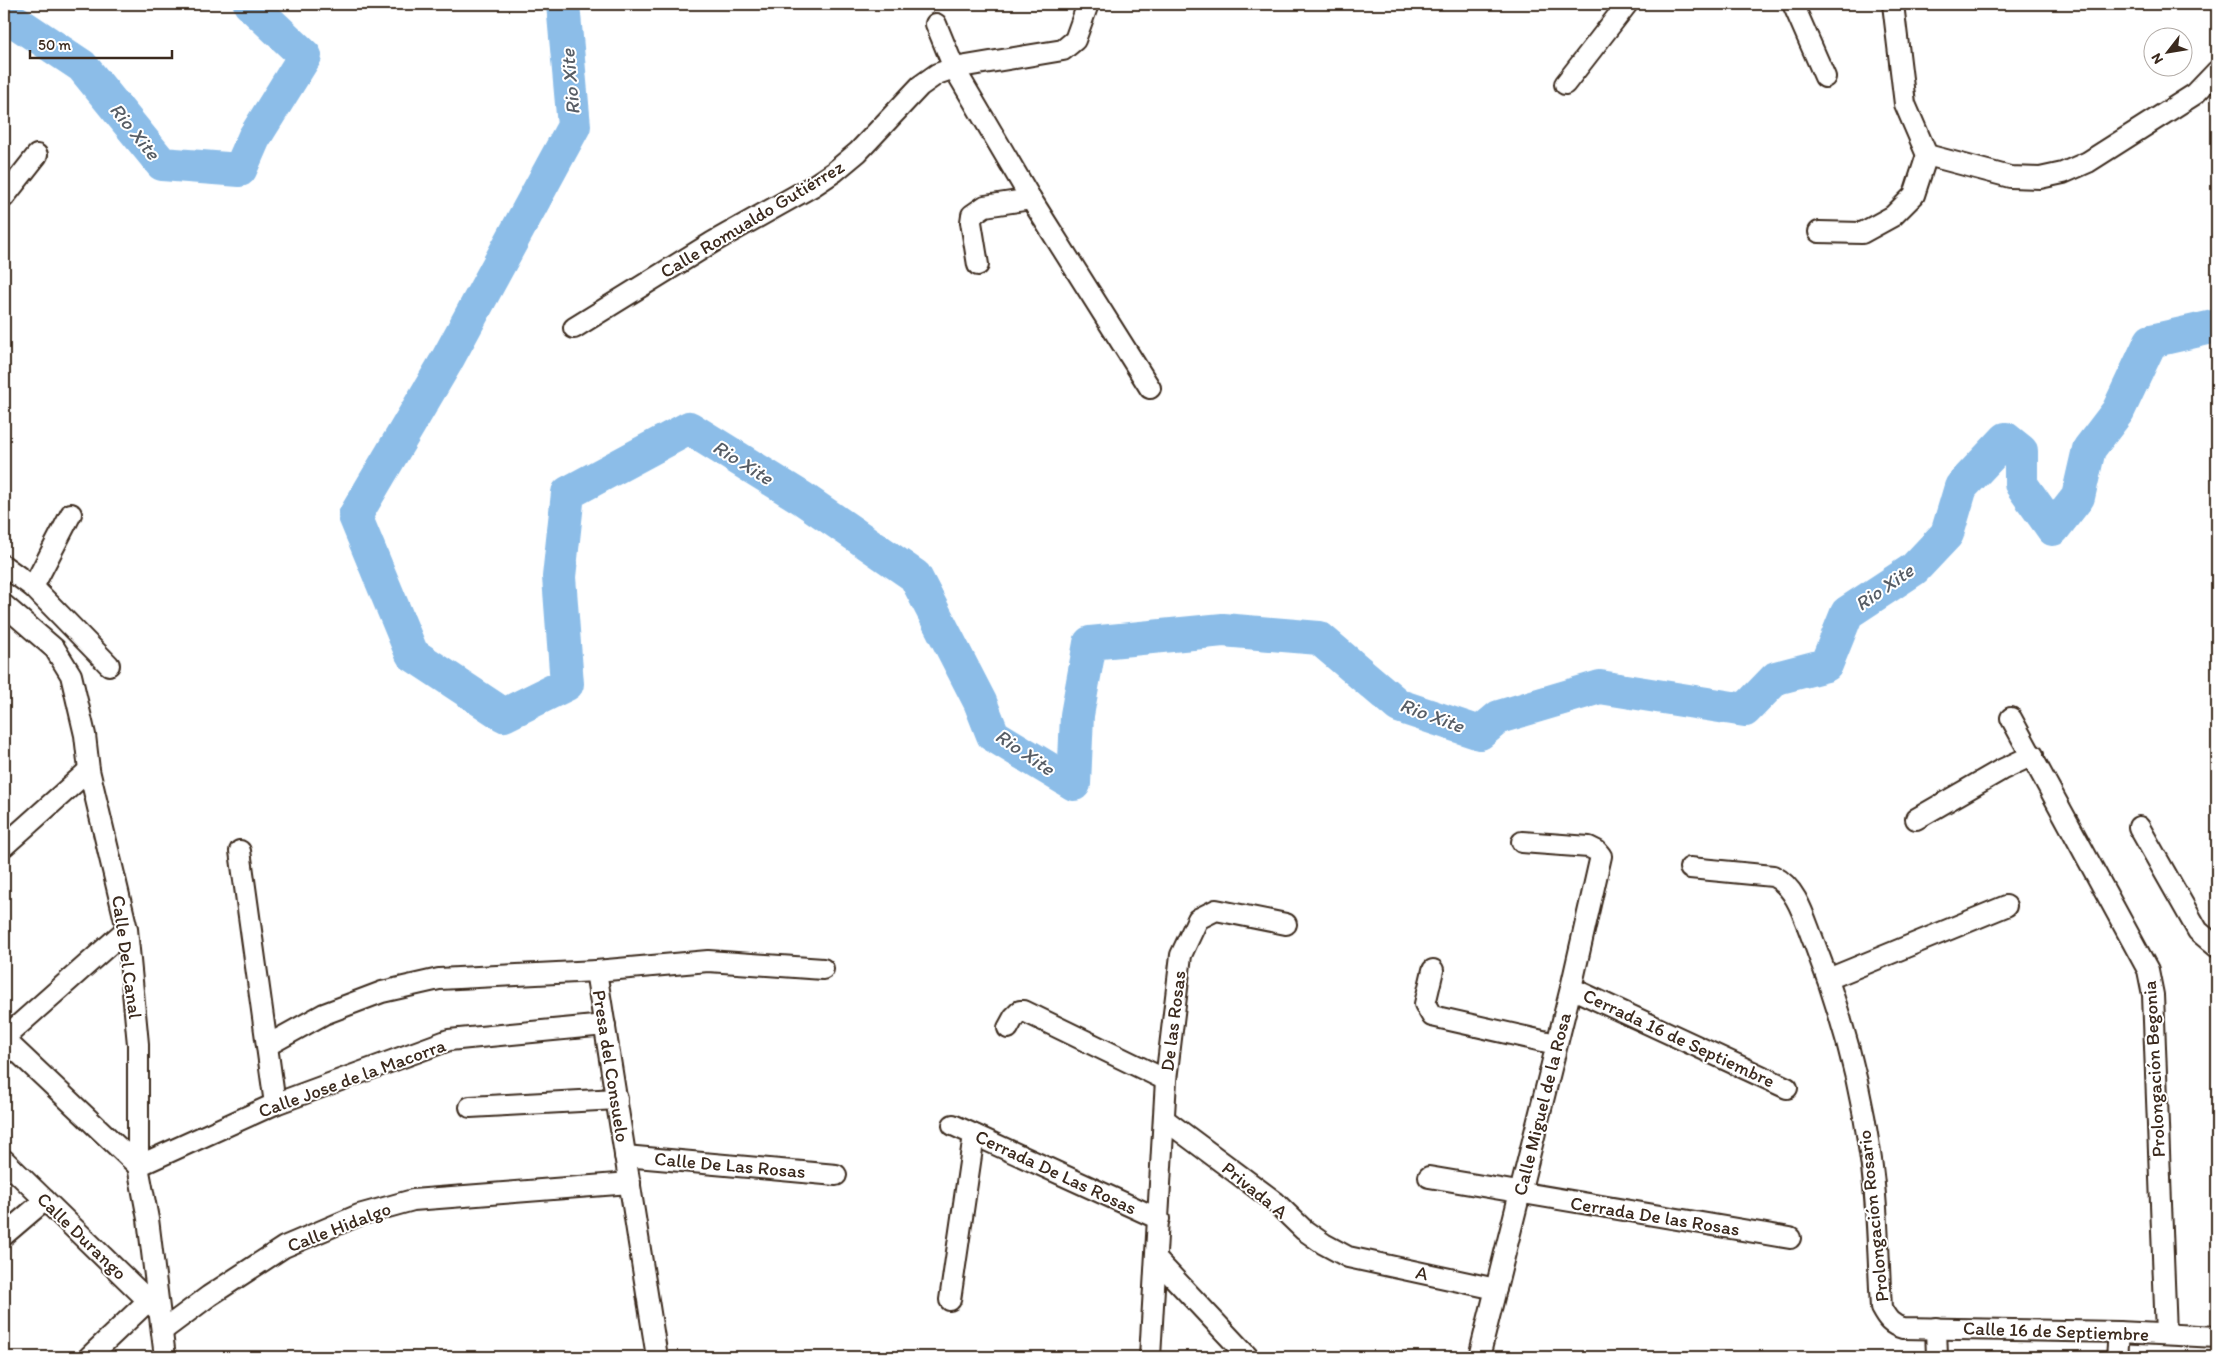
<svg xmlns="http://www.w3.org/2000/svg" width="2221" height="1361" font-family="Itim,sans-serif">
  <style>
    .lines { fill: none; stroke-linecap: round; stroke-linejoin: round }
    .river { stroke: #8cbde8; stroke-width: 34 }
    .minor-casing { stroke: #3b2a1e; stroke-width: 24 }
    .minor { stroke: #fff; stroke-width: 20 }
    .labels { text-anchor: middle; dominant-baseline: central; stroke-width: 4; stroke-linejoin: round; paint-order: stroke }
    .street-label { font-size: 19px; fill: #3b2a1e; stroke: #fff }
    .water-label { font-size: 20px; font-style: italic; fill: #575d65; stroke: #fff }
  </style>
  <rect width="100%" height="100%" fill="#fff"/>
  <filter id="ink" filterUnits="userSpaceOnUse"><feTurbulence type="fractalNoise" baseFrequency=".02" numOctaves="2"/><feDisplacementMap in="SourceGraphic" scale="10" xChannelSelector="R" yChannelSelector="G"/><feConvolveMatrix kernelMatrix="1 2 1 2 8 2 1 2 1" color-interpolation-filters="sRGB"/></filter>
  <g filter="url(#ink)">
    <g class="lines">
      <g class="river">
        <polyline points="563,4 574,126 447,360 355,516 412,654 504,715 567,684 559,577 568,493 689,428 802,498 915,576 980,702 993,735 1074,784 1077,715 1090,643 1223,630 1319,638 1399,706 1480,733 1499,717 1600,687 1745,710 1776,678 1826,665 1847,613 1914,569 1947,534 1961,487 2006,439 2021,451 2021,484 2053,529 2078,497 2089,449 2118,411 2151,341 2217,326"/>
        <polyline points="4,14 82,66 162,164 240,170 254,138 305,56 250,4"/>
      </g>
      <g class="minor-casing">
        <g id="minor">
          <polyline points="1793,4 1825,77"/>
          <polyline points="1893,4 1905,104 1927,155"/>
          <polyline points="936,24 954,68 1031,199 1150,388"/>
          <polyline points="1565,84 1627,4"/>
          <polyline points="4,197 37,155"/>
          <polyline points="1819,232 1862,233 1893,216 1914,195 1927,155 2010,177 2040,178 2063,173 2088,162 2195,94 2217,71"/>
          <polyline points="978,265 971,222 972,215 985,206 1031,199"/>
          <polyline points="574,328 713,242 813,186 834,172 858,152 920,86 937,74 954,68 1063,50 1075,40 1088,4"/>
          <polyline points="4,566 33,587 109,665"/>
          <polyline points="33,587 71,514"/>
          <polyline points="4,605 55,649 71,675 85,735 89,770 127,929 138,1044 138,1166 148,1219 165,1357"/>
          <polyline points="2011,718 2148,970 2153,995 2166,1334"/>
          <polyline points="1916,819 2001,770 2033,755"/>
          <polyline points="2139,827 2198,931 2217,947"/>
          <polyline points="4,846 89,770"/>
          <polyline points="240,851 275,1104"/>
          <path d="M 1690,868 L 1773,876 C 1798,888 1805,921 1815,945 C 1841,1012 1860,1082 1870,1153 C 1878,1204 1878,1257 1881,1308 C 1887,1319 1891,1325 1903,1328 L 2119,1332 L 2217,1337"/>
          <polyline points="1433,970 1425,1004 1432,1016 1556,1044"/>
          <polyline points="596,971 657,1357"/>
          <polyline points="1828,979 2006,906"/>
          <polyline points="1571,988 1787,1088"/>
          <polyline points="1008,1028 1014,1017 1020,1011 1024,1011 1166,1080"/>
          <polyline points="4,1038 127,929"/>
          <polyline points="4,1039 138,1166 275,1104 449,1040 605,1025"/>
          <polyline points="268,1045 324,1014 382,992 439,979 596,971 708,961 823,969"/>
          <polyline points="470,1107 617,1099"/>
          <polyline points="1164,1119 1274,1201 1304,1230 1324,1244 1348,1257 1496,1289"/>
          <polyline points="953,1125 1159,1219"/>
          <polyline points="625,1156 836,1175"/>
          <polyline points="4,1160 159,1311"/>
          <polyline points="1429,1177 1790,1238"/>
          <polyline points="4,1235 45,1200"/>
          <polyline points="1157,1260 1248,1357"/>
          <polyline points="950,1300 974,1135"/>
          <polyline points="1936,1328 1937,1357"/>
          <polyline points="162,1331 209,1296 284,1247 359,1215 413,1200 630,1183"/>
          <polyline points="89,1357 148,1301"/>
          <polyline points="1150,1357 1166,1080 1181,955 1198,919 1216,910 1286,924"/>
          <polyline points="1479,1357 1571,988 1601,856 1597,851 1589,847 1522,842"/>
          <polyline points="2117,1357 2119,1332"/>
        </g>
      </g>
      <use href="#minor" class="minor"/>
    </g>
  </g>
  <g class="labels">
    <g class="street-label">
      <text transform="translate(752 219) rotate(-31)">Calle Romualdo Gutiérrez</text>
      <text transform="translate(127 957) rotate(82)">Calle Del Canal</text>
      <text transform="translate(1173 1021) rotate(-83)">De las Rosas</text>
      <text transform="translate(1679 1038) rotate(25)">Cerrada 16 de Septiembre</text>
      <text transform="translate(611 1066) rotate(81)">Presa del Consuelo</text>
      <text transform="translate(2154 1069) rotate(-93)">Prolongación Begonia</text>
      <text transform="translate(352 1078) rotate(-20)">Calle Jose de la Macorra</text>
      <text transform="translate(1542 1104) rotate(-76)">Calle Miguel de la Rosa</text>
      <text transform="translate(730 1165) rotate(5)">Calle De Las Rosas</text>
      <text transform="translate(1056 1172) rotate(25)">Cerrada De Las Rosas</text>
      <text transform="translate(1255 1190) rotate(39)">Privada A</text>
      <text transform="translate(1655 1216) rotate(9)">Cerrada De las Rosas</text>
      <text transform="translate(1873 1216) rotate(-96)">Prolongación Rosario</text>
      <text transform="translate(339 1227) rotate(-21)">Calle Hidalgo</text>
      <text transform="translate(82 1236) rotate(44)">Calle Durango</text>
      <text transform="translate(1422 1273) rotate(12)">A</text>
      <text transform="translate(2056 1331) rotate(2)">Calle 16 de Septiembre</text>
    </g>
    <g class="water-label">
      <text transform="translate(570 82) rotate(-95)">Rio Xite</text>
      <text transform="translate(135 131) rotate(51)">Rio Xite</text>
      <text transform="translate(743 462) rotate(32)">Rio Xite</text>
      <text transform="translate(1884 587) rotate(-35)">Rio Xite</text>
      <text transform="translate(1432 715) rotate(20)">Rio Xite</text>
      <text transform="translate(1025 752) rotate(34)">Rio Xite</text>
    </g>
  </g>
  <rect width="2221" height="1361" fill="none" stroke="#fff" stroke-width="20"/>
  <rect x="10" y="10" width="2201" height="1341" fill="none" stroke="#3b2a1e" stroke-width="2" filter="url(#ink)"/>
  <g transform="translate(2168 52) rotate(239)"><circle r="24" fill="#ffffff" stroke="#b1aaa5"/>
  <path d="M0-4L9 19L0 12L-9 19Z" fill="#3b2a1e"/>
  <text y="-8" font-size="14" font-weight="bold" text-anchor="middle" fill="#3b2a1e">N</text>
  </g>
  <path d="M30 50v8h142v-8" fill="none" stroke="#3b2a1e" stroke-width="2.5"/>
  <text x="38" y="50" font-size="15" fill="#3b2a1e" stroke="#ffffff" stroke-width="4" paint-order="stroke">50 m</text>
</svg>
